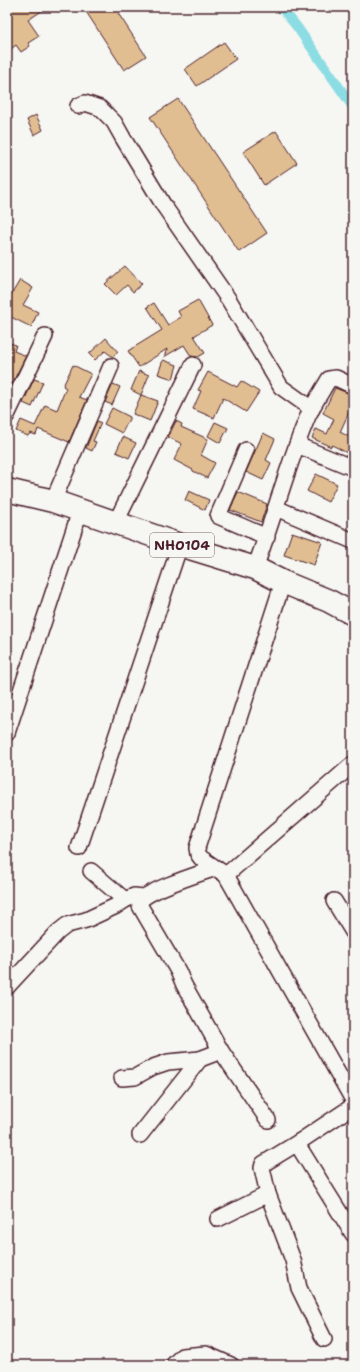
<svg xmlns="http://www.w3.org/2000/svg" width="360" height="1372" font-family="'Shantell Sans',sans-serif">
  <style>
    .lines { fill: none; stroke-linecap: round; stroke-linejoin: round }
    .canal { stroke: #8bdde3; stroke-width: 10 }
    .building { fill: #e1be92; stroke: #4a1f2b }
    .minor-casing { stroke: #4a1f2b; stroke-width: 18 }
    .highway-casing { stroke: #4a1f2b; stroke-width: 25 }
    .minor { stroke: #f6f6f2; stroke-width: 15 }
    .highway { stroke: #f6f6f2; stroke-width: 22 }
    .labels { text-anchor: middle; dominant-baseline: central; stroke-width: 4; stroke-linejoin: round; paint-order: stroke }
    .shield { fill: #f6f6f2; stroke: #7e6067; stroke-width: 1 }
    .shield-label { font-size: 14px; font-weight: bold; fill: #4a1f2b }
  </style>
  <rect width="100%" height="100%" fill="#f6f6f2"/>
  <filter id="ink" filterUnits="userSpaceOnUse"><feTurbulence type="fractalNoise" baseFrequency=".025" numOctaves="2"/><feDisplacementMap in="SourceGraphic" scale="8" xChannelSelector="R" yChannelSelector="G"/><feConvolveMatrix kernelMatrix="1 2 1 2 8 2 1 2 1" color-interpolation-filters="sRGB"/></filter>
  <g filter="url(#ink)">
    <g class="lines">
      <polyline class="canal" points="281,7 297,27 353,107"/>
    </g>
    <g class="building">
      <polygon points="7,7 48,7 28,20 39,36 28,43 30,46 21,52 16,45 7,52"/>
      <polygon points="83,7 114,7 146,56 124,70"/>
      <polygon points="224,42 236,59 197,86 185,69"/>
      <polygon points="178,99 267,233 239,252 150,117"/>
      <polygon points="36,115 43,130 34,135 27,120"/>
      <polygon points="276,131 297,163 264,185 243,152"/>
      <polygon points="125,266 142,284 133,292 127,285 116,295 105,284"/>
      <polygon points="20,280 33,288 23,305 38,312 31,327 7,315 7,302"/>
      <polygon points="198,300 212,325 194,336 205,353 198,357 191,356 184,345 164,357 167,349 139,367 128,351 162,330 147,307 154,303 168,325 181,317 178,311"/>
      <polygon points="106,338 118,352 113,357 105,351 95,360 89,354"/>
      <polygon points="7,342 16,345 14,351 26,356 7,394"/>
      <polygon points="163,360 177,365 173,379 158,374"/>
      <polygon points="73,365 91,374 79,397 87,400 69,442 38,429 36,435 30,433 28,436 16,431 21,420 35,426 45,405 57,410 66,388 63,386"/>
      <polygon points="139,371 149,375 141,395 131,390"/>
      <polygon points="208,372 237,387 241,381 259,392 246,412 223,398 214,418 193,409 201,391 198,390"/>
      <polygon points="34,379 43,382 32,407 23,403"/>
      <polygon points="113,384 120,387 112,405 105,402"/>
      <polygon points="335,388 353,395 353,403 340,432 353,439 353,456 332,445 331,447 312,438 316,429 327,434 334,419 323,413"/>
      <polygon points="141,395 158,401 150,421 133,414"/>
      <polygon points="112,408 130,417 122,433 104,424"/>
      <polygon points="97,421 101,423 93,441 96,442 92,451 86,448"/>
      <polygon points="176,421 182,424 181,427 208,439 201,455 215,463 207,478 193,471 193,470 174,460 182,444 168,437"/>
      <polygon points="215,422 228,428 220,443 208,436"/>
      <polygon points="263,433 275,439 266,460 271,463 263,480 246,472"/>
      <polygon points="123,437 136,443 129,458 116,452"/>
      <polygon points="316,474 337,484 328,502 307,491"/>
      <polygon points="189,491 209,500 205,510 185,500"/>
      <polygon points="238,492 267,504 261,522 230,510"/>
      <polygon points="292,532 322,542 314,565 284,555"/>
    </g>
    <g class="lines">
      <g class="minor-casing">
        <g id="minor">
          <polyline points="78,106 85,103 100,108 114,122 123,138 164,206 229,300 281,387 312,409"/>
          <polyline points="7,415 45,336"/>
          <polyline points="297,445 353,468"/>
          <polyline points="246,450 218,516 267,537"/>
          <polyline points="53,501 111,366"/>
          <polyline points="276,508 353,541"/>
          <polyline points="116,522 193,365"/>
          <path d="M 255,568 C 274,518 287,466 308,416 C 314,403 322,391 329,379 L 336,378 L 353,386"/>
          <polyline points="283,582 197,848 198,854 201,858 226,875 353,1100"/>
          <polyline points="7,733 80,511"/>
          <polyline points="79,848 180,545"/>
          <path d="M 216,868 C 199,874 150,889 140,901 L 140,906 L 178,971 L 184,985 L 221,1051 L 268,1120"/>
          <polyline points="91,871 125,900"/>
          <polyline points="226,875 353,764"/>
          <polyline points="334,901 353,932"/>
          <polyline points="7,987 58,932 67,925 86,920 116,906 125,900 134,896 143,897"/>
          <polyline points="122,1078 135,1077 153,1067 168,1062 200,1059 221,1051"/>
          <polyline points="353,1106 299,1142 299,1147 353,1234"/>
          <polyline points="140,1135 200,1059"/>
          <polyline points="299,1142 263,1164 262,1168 268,1194 293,1260 299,1288 324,1339"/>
          <polyline points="218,1219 268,1194"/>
          <polyline points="173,1365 182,1356 206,1354 231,1365"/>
        </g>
      </g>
      <g class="highway-casing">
        <polyline id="highway" points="7,490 53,501 180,545 255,568 283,582 329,601 353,614"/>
      </g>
      <use href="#minor" class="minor"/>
      <use href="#highway" class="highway"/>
    </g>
  </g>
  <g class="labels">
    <rect class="shield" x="150" y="533" width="64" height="24" rx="3"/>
    <g class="shield-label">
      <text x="182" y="545">NH0104</text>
    </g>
  </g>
  <rect width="360" height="1372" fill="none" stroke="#f6f6f2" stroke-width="24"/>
  <rect x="12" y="12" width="336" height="1348" fill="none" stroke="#4a1f2b" stroke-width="1.5" filter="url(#ink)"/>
</svg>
